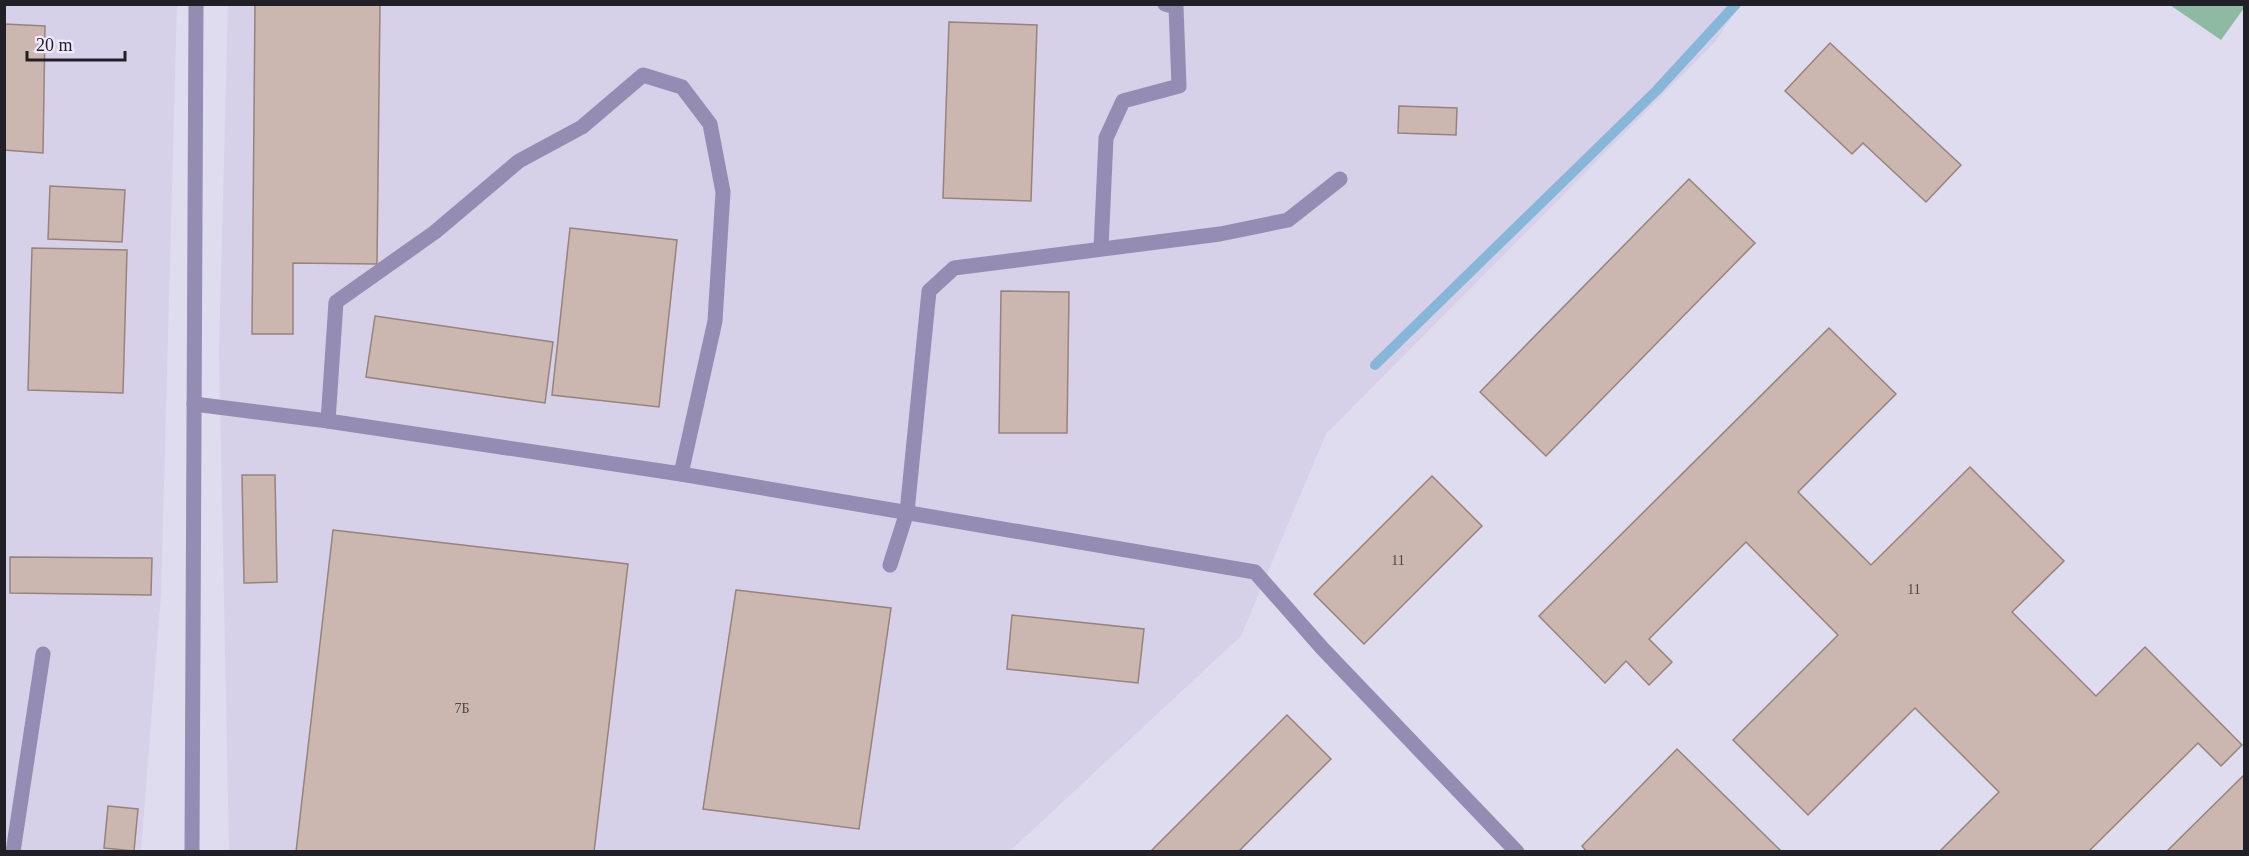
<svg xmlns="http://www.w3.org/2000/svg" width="2249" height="856" font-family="'Times New Roman',serif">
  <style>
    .built { fill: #d6d0e9 }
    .green { fill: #8ebaa3 }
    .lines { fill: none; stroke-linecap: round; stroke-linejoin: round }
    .stream { stroke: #88b6d8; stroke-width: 10 }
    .building { fill: #ccb7b0; stroke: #97837d; stroke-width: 1.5 }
    .minor { stroke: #948cb3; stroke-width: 15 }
    .labels { text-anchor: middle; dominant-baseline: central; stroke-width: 5; stroke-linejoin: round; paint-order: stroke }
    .number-label { font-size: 14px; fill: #4c4649 }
  </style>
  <rect width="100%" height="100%" fill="#e0dcef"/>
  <g class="built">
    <polygon points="5,5 177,5 161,594 141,851 5,852"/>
    <polygon points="228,5 1740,5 1715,42 1326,434 1241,636 1009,852 229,851 219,352"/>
  </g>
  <polygon class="green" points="2244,4 2244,8 2221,40 2170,5"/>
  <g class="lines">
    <polyline class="stream" points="1375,365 1657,90 1736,4"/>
  </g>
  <g class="building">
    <polygon points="255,4 380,4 377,264 293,263 293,334 252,334"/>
    <polygon points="949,22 1037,25 1031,201 943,198"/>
    <polygon points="4,24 45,26 43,153 4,150"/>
    <polygon points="1830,43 1961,165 1926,202 1863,143 1852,154 1785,91"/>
    <polygon points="1399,106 1457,108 1456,135 1398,133"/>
    <polygon points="1689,179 1755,243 1546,456 1480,392"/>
    <polygon points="50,186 125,190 122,242 48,239"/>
    <polygon points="570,228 677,240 659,407 552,395"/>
    <polygon points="32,248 127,250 123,393 28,390"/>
    <polygon points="1001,291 1069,292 1067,433 999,433"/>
    <polygon points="375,316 553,342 545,403 366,377"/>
    <polygon points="1829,328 1896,394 1798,492 1871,565 1970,467 2064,561 2012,612 2096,696 2145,647 2242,745 2221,766 2198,743 2088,852 1939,852 1999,792 1915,708 1808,815 1733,740 1838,635 1746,542 1649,639 1672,662 1649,685 1626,661 1605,683 1539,616"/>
    <polygon points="242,475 275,475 277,582 244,583"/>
    <polygon points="1432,476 1482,526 1364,644 1314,594"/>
    <polygon points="333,530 628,564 594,852 296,852"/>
    <polygon points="10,557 152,558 151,595 10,593"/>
    <polygon points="736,590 891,608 859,829 703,809"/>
    <polygon points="1012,615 1144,629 1138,683 1007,669"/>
    <polygon points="1287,715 1331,759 1238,852 1150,852"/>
    <polygon points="1677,749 1782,852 1587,852 1582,846"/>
    <polygon points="2244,775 2244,852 2166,852"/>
    <polygon points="108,806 138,809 134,851 104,848"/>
  </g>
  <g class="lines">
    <g class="minor">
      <polyline points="1101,248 1106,138 1123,101 1179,86 1176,7 1165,4"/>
      <polyline points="194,404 328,421 681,474 1255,572 1322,648 1517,852"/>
      <polyline points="328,421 336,302 435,232 519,161 582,127 643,75 682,87 710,124 723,192 715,321 681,474"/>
      <polyline points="890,565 907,512 929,291 954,268 1220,234 1288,220 1340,179"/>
      <polyline points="13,852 43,654"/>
      <polyline points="192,852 196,4"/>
    </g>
  </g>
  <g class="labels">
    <g class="number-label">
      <text x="1398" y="560">11</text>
      <text x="1914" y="589">11</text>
      <text x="462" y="708">7Б</text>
    </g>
  </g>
  <rect width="2249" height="856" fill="none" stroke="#222027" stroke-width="12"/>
  <path d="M27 51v9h98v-9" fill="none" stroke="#222027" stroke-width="3"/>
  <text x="36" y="51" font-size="18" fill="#222027" stroke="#eee9fc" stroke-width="4.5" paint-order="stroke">20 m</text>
</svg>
